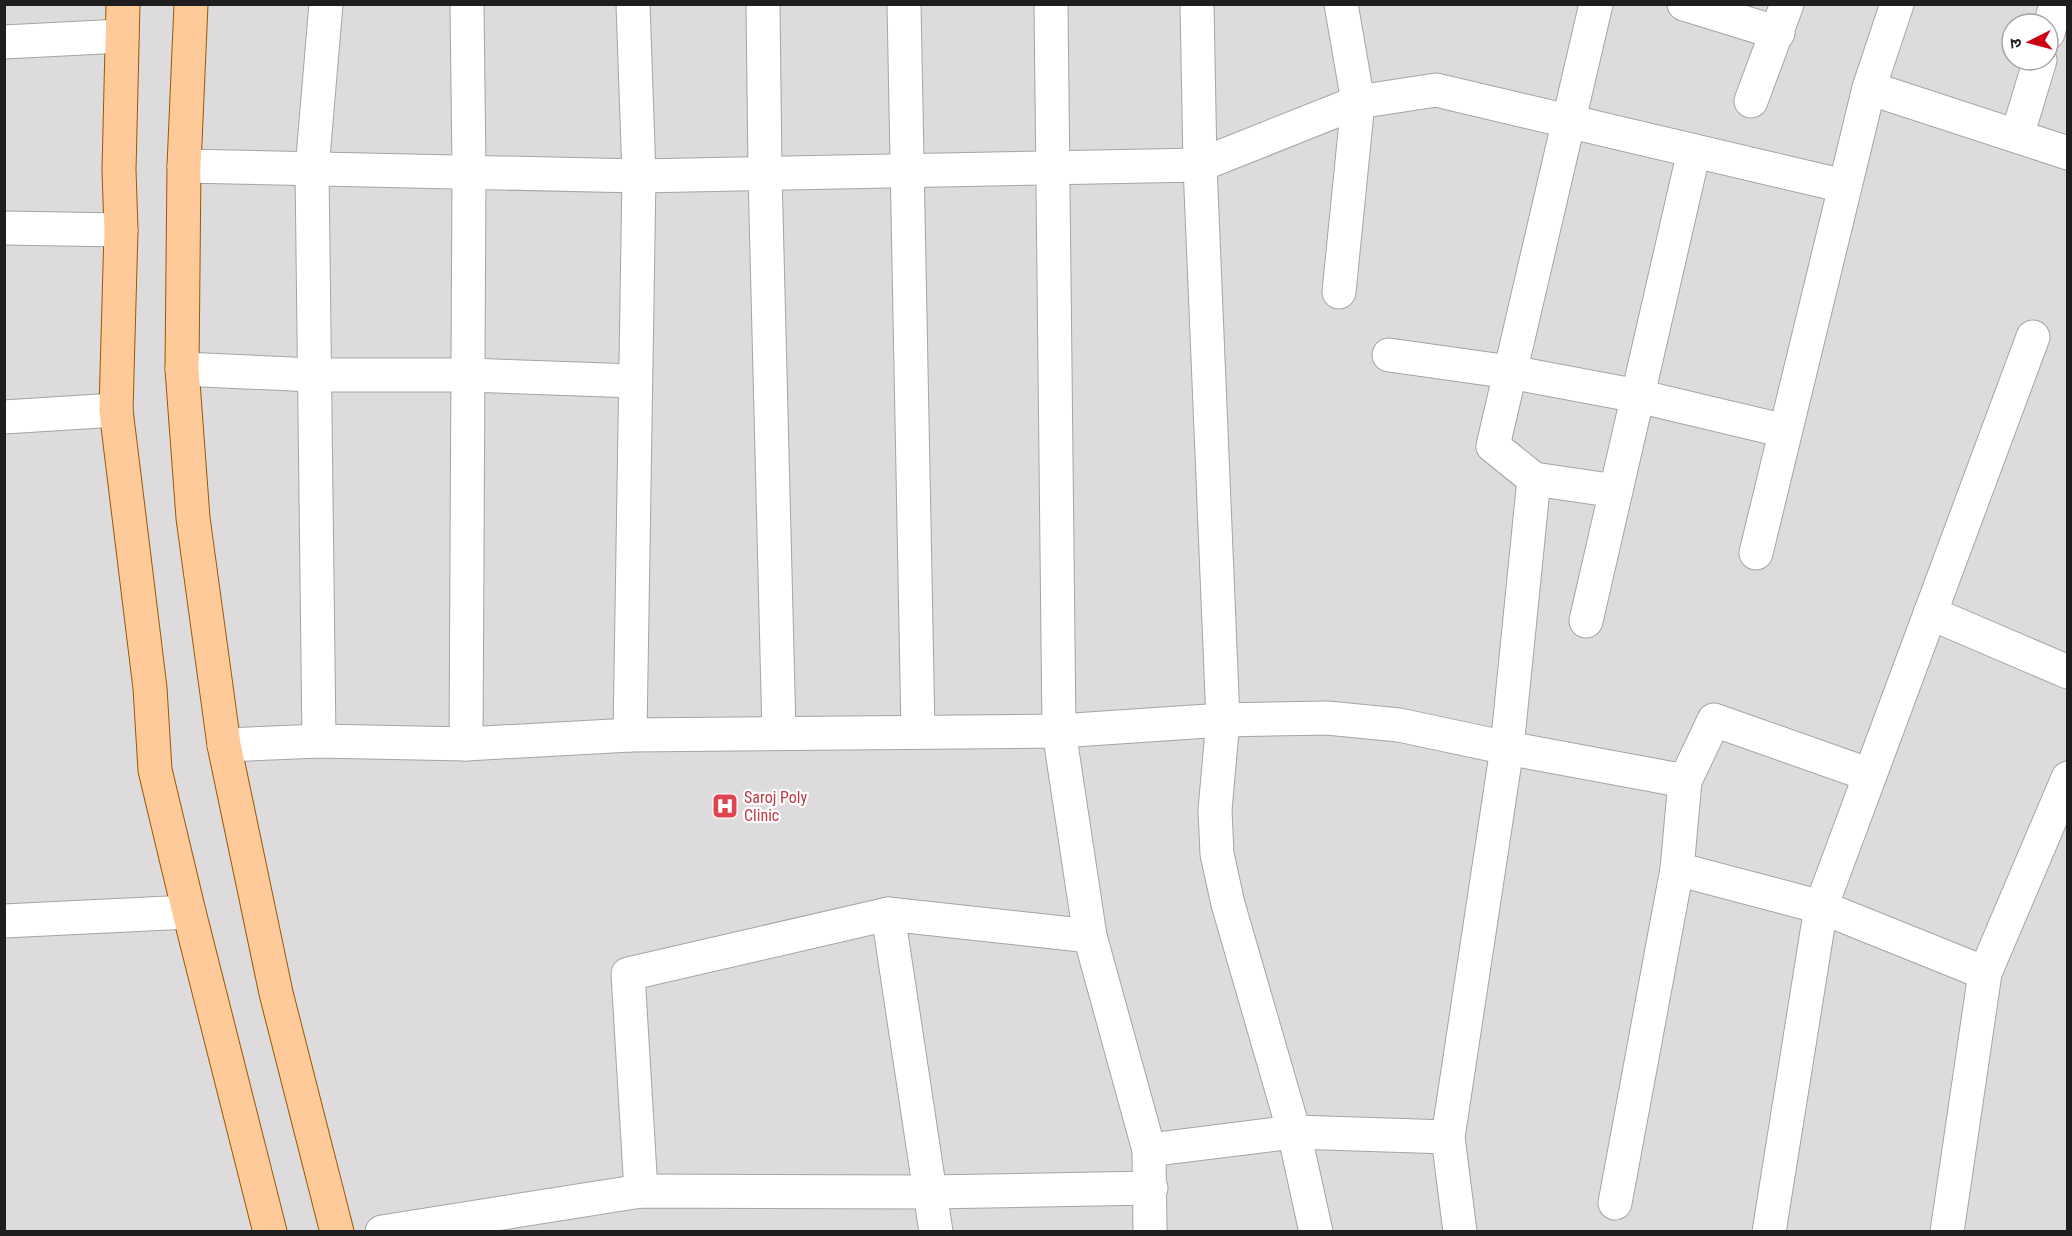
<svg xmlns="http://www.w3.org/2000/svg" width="2072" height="1236" font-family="'Roboto Condensed','Noto Sans Devanagari',sans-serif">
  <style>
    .residential { fill: #dddbdb; fill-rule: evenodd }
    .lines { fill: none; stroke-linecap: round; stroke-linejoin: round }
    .minor-casing { stroke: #a5a5a5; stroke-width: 35 }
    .major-casing { stroke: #995800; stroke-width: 35 }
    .minor { stroke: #fff; stroke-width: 33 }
    .major { stroke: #ffca9a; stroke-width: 33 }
    .labels { text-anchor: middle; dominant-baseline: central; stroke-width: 4.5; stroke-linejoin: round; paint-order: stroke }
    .health-label { font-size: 16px; fill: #be3a42; stroke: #fff; text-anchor: start }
  </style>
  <rect width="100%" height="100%" fill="#f0ebe4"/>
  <path class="residential" d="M 5,5 L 2067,5 L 2067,1231 L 5,1231 ZM 2012,24 L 2048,24 L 2048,60 L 2012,60 Z"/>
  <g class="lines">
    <g class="minor-casing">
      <g id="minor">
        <polyline points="763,4 765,173 779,733"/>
        <polyline points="904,4 918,732"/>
        <polyline points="1051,4 1059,731 1090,936 1149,1150 1150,1232"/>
        <polyline points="1197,4 1200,165 1223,720 1215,810 1217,854 1228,904 1294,1132 1316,1232"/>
        <polyline points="1684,4 1778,33"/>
        <polyline points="2048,33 2056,4"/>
        <polyline points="4,42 122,36"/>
        <polyline points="1869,88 2068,153"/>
        <polyline points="1751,101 1787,4"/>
        <polyline points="2017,136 2040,60"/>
        <polyline points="184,166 639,176 1200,165 1358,102 1436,90 1844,186"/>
        <polyline points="4,228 121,230"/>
        <polyline points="1339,292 1358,102 1341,4"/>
        <polyline points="1389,355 1510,372 1638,396 1785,431"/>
        <polyline points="182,369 314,375 468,375 635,381"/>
        <polyline points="4,417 116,410"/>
        <polyline points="1534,479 1493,446 1596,4"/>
        <polyline points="1756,553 1869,88 1897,4"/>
        <polyline points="1930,613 2068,672"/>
        <polyline points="1586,621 1694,151"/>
        <polyline points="630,735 639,176 633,4"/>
        <polyline points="319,741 312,169 326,4"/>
        <polyline points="466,744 469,172 467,4"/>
        <polyline points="224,745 319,741 466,744 630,735 1059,731 1223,720 1327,718 1399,725 1507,748 1685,781"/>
        <polyline points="1870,775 1714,720 1685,781 1677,869 1821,907 1985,973"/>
        <polyline points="4,921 189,912"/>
        <polyline points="1149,1150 1294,1132 1448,1137"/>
        <polyline points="641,1191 628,974 888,914"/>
        <polyline points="1615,1203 1677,869"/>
        <polyline points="382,1232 641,1191 930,1192 1151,1188"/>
        <polyline points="936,1232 888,914 1090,936"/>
        <polyline points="1460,1232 1448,1137 1507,748 1534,479 1616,491"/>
        <polyline points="1769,1232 1821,907 2033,337"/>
        <polyline points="1947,1232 1985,973 2068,778"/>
      </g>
    </g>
    <g class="major-casing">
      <g id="major">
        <polyline points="123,4 119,170 121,230 116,410 150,688 155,770 189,912 270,1232"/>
        <polyline points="191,4 184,166 182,369 193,518 224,745 276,993 337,1232"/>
      </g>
    </g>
    <use href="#minor" class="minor"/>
    <use href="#major" class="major"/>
  </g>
  <defs>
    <g id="hospital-square" transform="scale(1.35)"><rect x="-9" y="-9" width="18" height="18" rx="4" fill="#e0444e" stroke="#fff"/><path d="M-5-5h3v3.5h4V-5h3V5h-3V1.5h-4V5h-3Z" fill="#fff"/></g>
  </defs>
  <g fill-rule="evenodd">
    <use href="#hospital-square" x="725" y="806"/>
  </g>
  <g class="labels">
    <g class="health-label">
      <text x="744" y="797">Saroj Poly<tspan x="744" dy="18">Clinic</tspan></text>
    </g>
  </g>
  <rect width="2072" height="1236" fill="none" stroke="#1e1e1e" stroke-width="12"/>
  <g transform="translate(2030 42) rotate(264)"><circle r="28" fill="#ffffff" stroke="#a5a5a5" stroke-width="1.5"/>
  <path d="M0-4.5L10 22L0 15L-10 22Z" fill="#cd0013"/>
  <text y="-9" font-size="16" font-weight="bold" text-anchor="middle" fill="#1e1e1e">उ</text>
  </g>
</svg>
